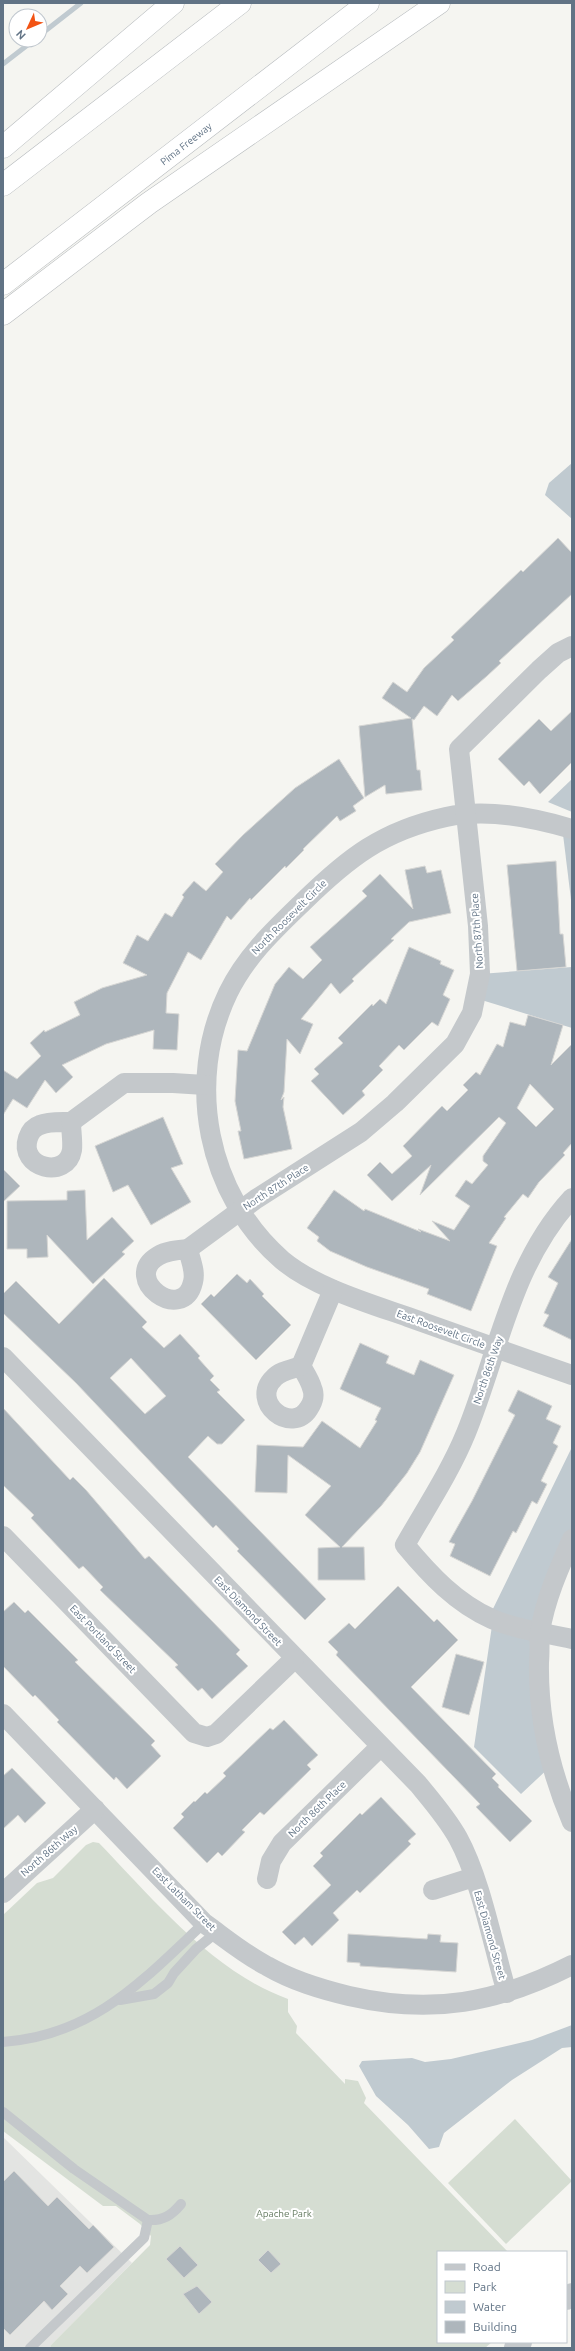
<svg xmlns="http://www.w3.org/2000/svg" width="575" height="2351" font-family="Ubuntu,sans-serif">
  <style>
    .built { fill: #e3e4e2 }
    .green { fill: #d5ddd2 }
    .water { fill: #c0cad0 }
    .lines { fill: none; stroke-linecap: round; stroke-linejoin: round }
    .stream { stroke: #c0cad0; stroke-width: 5 }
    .building { fill: #aeb6bc; stroke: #d6d6d4; fill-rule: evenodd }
    .motorway-casing { stroke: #b6babd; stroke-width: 23 }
    .service { stroke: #c4c8cb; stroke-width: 10 }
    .minor { stroke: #c4c8cb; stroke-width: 20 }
    .tertiary { stroke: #c4c8cb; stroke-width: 22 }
    .motorway { stroke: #fff; stroke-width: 22 }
    .labels { text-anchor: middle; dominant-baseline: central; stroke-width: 4; stroke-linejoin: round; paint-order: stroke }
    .street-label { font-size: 10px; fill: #617385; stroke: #fff }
    .park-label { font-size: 10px; fill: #657b61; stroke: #fff }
  </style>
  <rect width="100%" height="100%" fill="#f5f5f1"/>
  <polygon class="built" points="3,2137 132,2263 50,2346 52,2348 3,2348"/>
  <g class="green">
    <path d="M 93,1842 L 99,1843 C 153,1899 213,1972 288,1999 L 288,2012 L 297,2026 L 296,2033 L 345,2084 L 345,2079 L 358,2081 L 366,2098 L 364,2103 L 508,2252 L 438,2252 L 438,2342 L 492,2342 L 485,2348 L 52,2348 L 50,2346 L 150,2245 L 151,2236 L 140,2224 L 116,2206 L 103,2206 L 3,2131 L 3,1915 L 37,1883 L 53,1878 L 86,1845 Z"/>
    <polygon points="515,2119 572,2181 506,2244 448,2183"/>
  </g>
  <g class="water">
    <polygon points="572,463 572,519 545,495 549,483"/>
    <polygon points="572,779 572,812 548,802"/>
    <polygon points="562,826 572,829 572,908"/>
    <polygon points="572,967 572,1028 475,998 480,974"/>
    <polygon points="572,1447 572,1539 540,1632 552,1765 521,1794 474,1747 493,1619 489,1617"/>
    <polygon points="572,2025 572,2047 562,2048 512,2080 444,2133 439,2147 429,2149 408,2125 376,2096 359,2066 362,2061 412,2058 425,2062 451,2059 532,2040"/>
  </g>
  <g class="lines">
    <g class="stream">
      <polyline points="40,35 81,3"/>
      <polyline points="3,64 34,40"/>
    </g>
  </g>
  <g class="building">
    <polygon points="558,538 572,553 572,594 499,661 501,663 487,676 458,701 452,695 437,716 424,706 414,720 412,719 417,770 420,770 422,790 386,794 385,785 365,797 359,726 411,718 382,698 393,682 407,692 424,668 454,640 451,637 521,570 523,572"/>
    <polygon points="572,711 572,762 540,794 529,781 524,786 498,759 539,719 551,731"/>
    <polygon points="339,759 364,798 353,806 356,811 340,821 337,816 303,849 304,850 286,868 285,866 251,900 250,898 231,920 227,916 201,960 188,952 167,993 166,1013 179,1014 177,1050 153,1049 154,1030 106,1044 62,1065 73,1077 56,1093 45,1080 27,1108 13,1099 3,1115 3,1070 17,1079 41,1056 30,1043 44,1030 45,1032 80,1015 74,1002 102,988 147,975 123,963 137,935 148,941 165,913 172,917 184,897 182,895 194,881 206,891 223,872 215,864 243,835 295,788"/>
    <polygon points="556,861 560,934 563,934 566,967 517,971 507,865"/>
    <polygon points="425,866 427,873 441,870 451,913 409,922 391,939 394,940 352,979 354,981 340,994 331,983 301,1019 313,1024 300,1054 287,1039 284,1092 281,1100 284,1097 283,1107 292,1149 244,1159 238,1131 241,1131 235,1101 238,1050 247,1051 275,984 289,967 303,979 322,960 310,947 367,896 362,891 380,874 413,909 405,870"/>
    <polygon points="409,947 441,961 440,964 454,970 443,995 450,999 438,1026 432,1022 404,1050 399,1045 379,1066 383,1070 362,1091 365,1095 343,1115 311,1081 319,1074 314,1069 343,1043 338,1038 372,1004 373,1006 380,999 386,1004"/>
    <path d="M 528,1015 L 563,1025 L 551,1065 L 572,1044 L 572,1143 L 563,1153 L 565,1155 L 539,1182 L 528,1198 L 523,1194 L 504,1217 L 506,1218 L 489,1243 L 497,1246 L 471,1311 L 427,1294 L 429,1289 L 367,1267 L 330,1251 L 317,1241 L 319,1237 L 307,1228 L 334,1190 L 364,1211 L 365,1209 L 421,1232 L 418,1229 L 450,1241 L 432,1221 L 454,1230 L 470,1206 L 455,1196 L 466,1180 L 472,1184 L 488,1165 L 483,1161 L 483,1156 L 506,1123 L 499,1117 L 420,1195 L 431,1165 L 392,1201 L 367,1175 L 380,1162 L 392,1174 L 412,1156 L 403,1146 L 442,1106 L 447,1111 L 468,1090 L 463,1085 L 476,1072 L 480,1075 L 497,1044 L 503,1047 L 510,1022 L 525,1026 ZM 530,1084 L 554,1109 L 536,1127 L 517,1108 Z"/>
    <polygon points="163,1117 183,1164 171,1168 191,1202 151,1225 128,1185 113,1192 95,1146"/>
    <polygon points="3,1169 20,1186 3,1202"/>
    <polygon points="85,1190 87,1240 112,1217 134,1241 122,1252 125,1254 93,1284 47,1235 48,1257 27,1258 27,1249 7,1249 7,1201 67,1200 67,1191"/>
    <polygon points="572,1239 572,1340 543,1326 549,1315 544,1313 558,1283 548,1277"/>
    <polygon points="237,1274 247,1283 250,1279 264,1294 262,1296 291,1325 256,1360 201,1304 211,1294 214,1297"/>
    <path d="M 104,1278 L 147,1322 L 142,1327 L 164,1348 L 180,1334 L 200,1356 L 198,1358 L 214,1376 L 210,1380 L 220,1390 L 217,1392 L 245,1420 L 222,1444 L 217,1444 L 208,1436 L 188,1457 L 326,1599 L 305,1620 L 237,1551 L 239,1549 L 216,1525 L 213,1528 L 76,1383 L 3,1313 L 3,1294 L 16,1281 L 59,1324 ZM 131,1358 L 166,1396 L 145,1414 L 110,1378 Z"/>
    <polygon points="360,1343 389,1356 386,1363 414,1375 420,1360 454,1375 420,1452 407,1473 381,1506 342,1547 364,1547 365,1580 318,1580 318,1548 340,1547 305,1515 331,1486 288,1455 287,1493 255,1492 257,1445 303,1447 322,1421 360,1448 377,1421 375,1420 381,1408 340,1389"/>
    <polygon points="518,1390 552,1406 546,1419 561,1426 553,1443 558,1446 541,1481 547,1484 537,1504 532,1501 516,1533 513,1531 490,1576 450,1556 455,1544 449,1542 472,1501 515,1415 508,1411"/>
    <polygon points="3,1408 70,1480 73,1477 86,1490 145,1559 149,1556 240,1650 236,1654 248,1666 212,1699 202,1688 198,1691 175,1667 178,1665 100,1590 103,1587 83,1566 79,1569 31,1518 34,1515 3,1485"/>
    <polygon points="398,1586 434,1622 437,1619 458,1640 411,1687 496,1774 492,1778 499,1785 498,1787 532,1821 510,1842 476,1807 480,1804 336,1655 338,1652 328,1642 349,1623 355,1629"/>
    <polygon points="14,1602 25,1613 28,1610 78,1660 75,1662 155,1741 151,1745 161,1756 127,1789 116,1777 114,1780 57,1722 59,1720 35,1695 33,1697 3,1666 3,1612"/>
    <polygon points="456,1654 484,1662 469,1715 442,1707"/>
    <polygon points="284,1720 318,1755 307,1765 311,1769 264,1815 260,1812 242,1830 245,1832 222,1856 218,1852 207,1863 173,1828 184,1817 181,1814 194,1801 195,1802 205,1792 207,1794 226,1776 223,1773 270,1728 273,1730"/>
    <polygon points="12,1768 46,1803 25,1823 18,1815 3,1829 3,1776"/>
    <polygon points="381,1797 416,1834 408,1841 411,1844 360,1893 357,1890 333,1913 339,1920 312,1946 304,1937 295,1945 282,1932 331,1885 313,1866 323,1856 320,1853 360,1813 362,1815"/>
    <polygon points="348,1934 427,1939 428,1934 441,1935 440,1942 458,1943 456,1972 360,1966 360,1963 347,1962"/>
    <polygon points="14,2171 48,2206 57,2197 89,2229 93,2225 114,2247 87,2273 80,2266 60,2286 68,2294 52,2310 44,2301 10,2335 3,2328 3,2182"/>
    <polygon points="180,2246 198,2265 184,2278 166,2259"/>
    <polygon points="268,2250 281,2264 271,2273 258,2260"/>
    <polygon points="197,2286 212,2302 199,2314 183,2294"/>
  </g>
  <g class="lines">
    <g class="motorway-casing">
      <g id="motorway">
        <polyline points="3,147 173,3"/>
        <polyline points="3,185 240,3"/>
        <polyline points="3,284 368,3"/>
        <polyline points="3,314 149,203 439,3"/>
      </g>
    </g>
    <g class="service">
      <polyline points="120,2000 154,1994 168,1983 174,1973 196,1949 217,1932"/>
      <path d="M 3,2042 C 94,2035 142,1981 204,1923"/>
      <path d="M 3,2112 L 74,2169 L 148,2220 C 163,2221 172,2215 181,2204"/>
      <polyline points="30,2348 144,2238 148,2220"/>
    </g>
    <g class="minor">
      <path d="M 572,829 C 532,817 487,808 446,817 C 382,831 348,858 303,902 C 274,930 246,956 228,993 C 185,1082 207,1195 282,1260 C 314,1287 368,1303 408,1317 C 462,1336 517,1356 572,1375"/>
      <path d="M 71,1122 C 71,1131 73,1141 72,1150 C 67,1180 18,1168 28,1138 C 30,1132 34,1127 40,1125 C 49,1121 61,1122 71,1122 Z"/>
      <polyline points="71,1122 124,1083 173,1083 205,1085"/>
      <path d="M 572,1198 C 511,1264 499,1352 466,1433 C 450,1472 426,1508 405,1545 C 430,1575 456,1603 492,1619 C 517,1630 546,1633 572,1639"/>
      <polyline points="188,1249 256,1199 361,1132 395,1103 455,1044 472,1013 480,974 478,926 459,749 539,670 558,653 572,646"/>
      <path d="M 188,1249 C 190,1259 196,1271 193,1282 C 183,1325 120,1279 158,1256 C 166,1251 178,1250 188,1249 Z"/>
      <path d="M 3,1357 L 418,1784 C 432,1801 447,1818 458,1838 C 481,1880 493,1946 507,1993"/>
      <path d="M 301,1366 C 305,1373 310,1380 312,1388 C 315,1395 313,1402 309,1408 C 292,1436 249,1402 274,1378 C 280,1371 293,1369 301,1366 Z"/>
      <polyline points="301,1366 333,1290"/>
      <polyline points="3,1536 194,1733 207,1737 216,1734 294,1659"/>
      <path d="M 572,1539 C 559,1568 545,1600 540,1632 C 539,1641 540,1652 539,1662 C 538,1718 550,1771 572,1822"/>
      <path d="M 3,1714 L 204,1923 C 225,1938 244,1954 267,1966 C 293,1981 320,1989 349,1996 C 432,2015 497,2003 572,1965"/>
      <polyline points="267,1879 271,1861 282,1843 380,1747"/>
      <polyline points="433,1890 474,1877"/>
      <polyline points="3,1893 95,1809"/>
    </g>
    <g class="tertiary">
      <polyline points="566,2299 572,2294"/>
      <polyline points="515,2348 521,2342"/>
    </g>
    <use href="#motorway" class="motorway"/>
  </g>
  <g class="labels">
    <g class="street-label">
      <text transform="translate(186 144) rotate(-38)">Pima Freeway</text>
      <text transform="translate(289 917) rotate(-45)">North Roosevelt Circle</text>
      <text transform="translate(477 931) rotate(-94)">North 87th Place</text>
      <text transform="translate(276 1187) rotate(-33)">North 87th Place</text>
      <text transform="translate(441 1329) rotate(20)">East Roosevelt Circle</text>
      <text transform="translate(488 1370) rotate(-71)">North 86th Way</text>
      <text transform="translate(248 1611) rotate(46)">East Diamond Street</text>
      <text transform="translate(103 1639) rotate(46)">East Portland Street</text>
      <text transform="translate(317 1809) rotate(-44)">North 86th Place</text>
      <text transform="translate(49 1851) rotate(-41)">North 86th Way</text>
      <text transform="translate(184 1899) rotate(45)">East Latham Street</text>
      <text transform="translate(490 1935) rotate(74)">East Diamond Street</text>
    </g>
    <g class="park-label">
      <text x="284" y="2213">Apache Park</text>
    </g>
  </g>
  <rect width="575" height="2351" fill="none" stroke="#617385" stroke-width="8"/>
  <rect x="437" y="2251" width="130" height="92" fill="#ffffff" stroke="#c0c7ce"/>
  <rect x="445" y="2264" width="20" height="6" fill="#c4c8cb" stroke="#c0c7ce"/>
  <text x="473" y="2271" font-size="12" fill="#617385">Road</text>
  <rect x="445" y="2281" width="20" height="12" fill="#d5ddd2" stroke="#c0c7ce"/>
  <text x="473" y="2291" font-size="12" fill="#617385">Park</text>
  <rect x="445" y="2301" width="20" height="12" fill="#c0cad0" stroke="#c0c7ce"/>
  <text x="473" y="2311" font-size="12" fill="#617385">Water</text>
  <rect x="445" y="2321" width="20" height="12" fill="#aeb6bc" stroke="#c0c7ce"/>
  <text x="473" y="2331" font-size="12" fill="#617385">Building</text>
  <g transform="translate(28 28) rotate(226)"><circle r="19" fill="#ffffff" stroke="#c0c7ce"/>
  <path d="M0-3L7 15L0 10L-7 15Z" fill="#f25314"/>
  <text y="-6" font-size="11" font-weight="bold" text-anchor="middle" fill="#617385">N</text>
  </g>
</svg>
